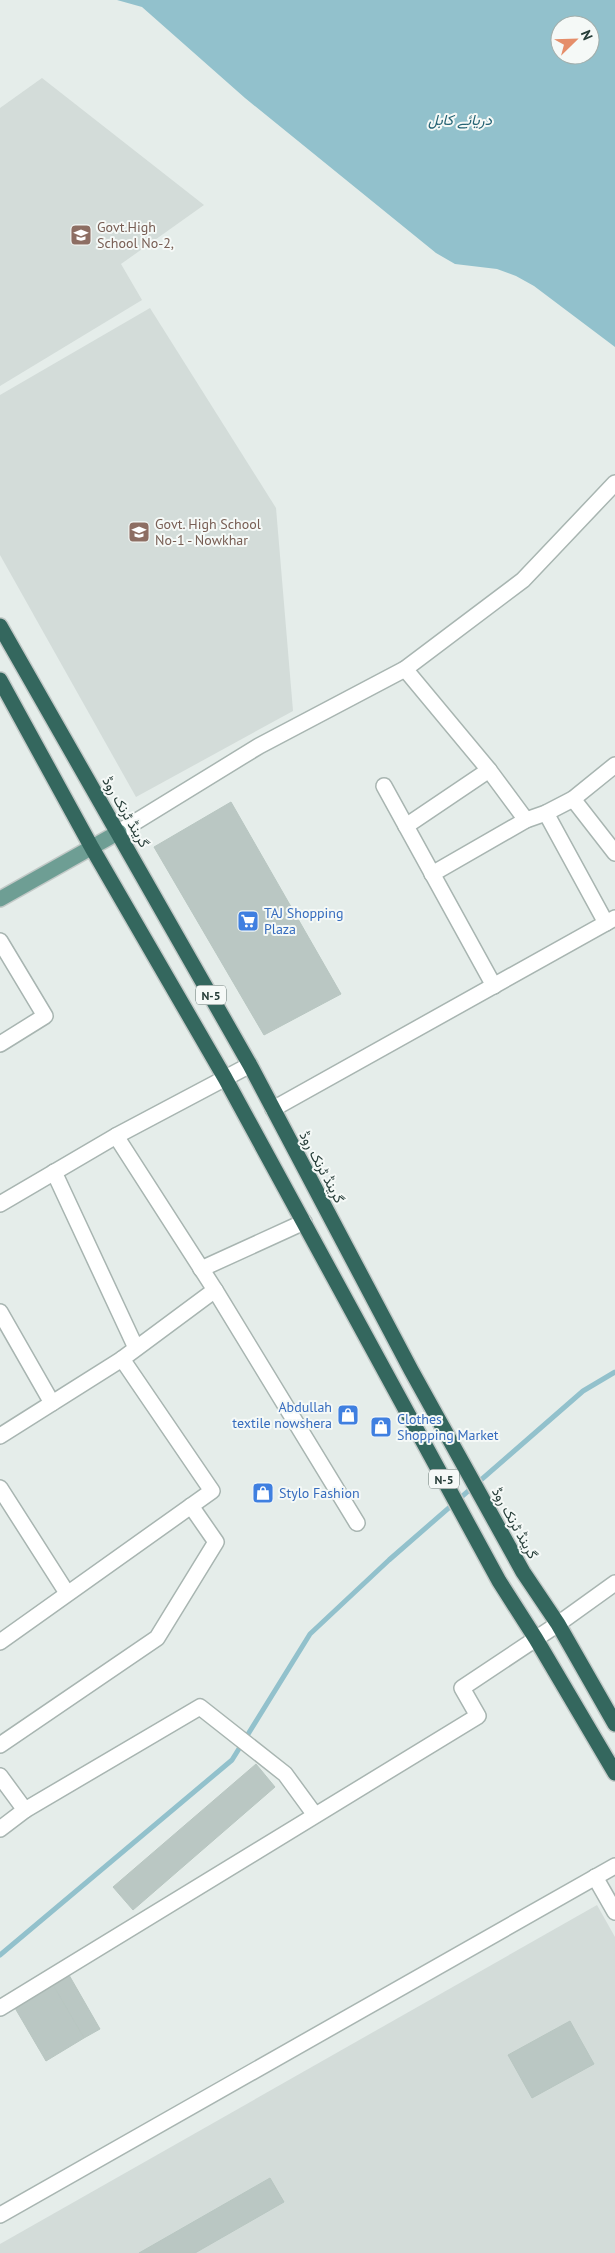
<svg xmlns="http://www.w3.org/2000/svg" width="615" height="2253" font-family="'PT Sans',Vazirmatn,sans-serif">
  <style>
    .built { fill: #d3dcd9 }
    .water { fill: #92c1cc; fill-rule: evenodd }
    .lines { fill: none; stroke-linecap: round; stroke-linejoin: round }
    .stream { stroke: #92c1cc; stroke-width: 5 }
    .building { fill: #bac7c3; stroke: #b8c6c1 }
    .minor-casing { stroke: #a8b5b1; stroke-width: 18 }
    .major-casing { stroke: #c2c9c7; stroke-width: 18 }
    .highway-casing { stroke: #c2c9c7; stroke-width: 18 }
    .minor { stroke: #fff; stroke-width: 15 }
    .major { stroke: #6e9e94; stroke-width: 15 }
    .highway { stroke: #34675e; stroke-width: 15 }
    .labels { text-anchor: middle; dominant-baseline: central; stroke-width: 4; stroke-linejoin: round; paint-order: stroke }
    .shield { fill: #f5f9f7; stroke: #647571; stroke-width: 1 }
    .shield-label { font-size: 12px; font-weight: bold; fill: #263d38 }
    .education-label { font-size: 14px; fill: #785e54; stroke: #f5f9f7; text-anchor: start }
    .street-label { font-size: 14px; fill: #263d38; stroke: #f5f9f7 }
    .shop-label { font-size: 14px; fill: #366cbe; stroke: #f5f9f7; text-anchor: start }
    .water-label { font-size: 15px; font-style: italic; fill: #256374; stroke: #f5f9f7 }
  </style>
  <rect width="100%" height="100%" fill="#e5edea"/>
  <g class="built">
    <polygon points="42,78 204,205 121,264 142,300 0,386 0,108"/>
    <polygon points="150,308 276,508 293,711 136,797 0,555 0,395"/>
    <polygon points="597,1905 615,1937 615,2253 0,2253 0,2244"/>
  </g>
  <path class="water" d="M 117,0 L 615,0 L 615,347 L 534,286 L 516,276 L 497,269 L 455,264 L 436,253 L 245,98 L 142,7 ZM 560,25 L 590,25 L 590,55 L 560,55 Z"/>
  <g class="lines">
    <polyline class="stream" points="0,1955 232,1760 310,1634 389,1560 583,1391 615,1372"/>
  </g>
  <g class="building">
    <polygon points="231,802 341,994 264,1035 154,847"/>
    <polygon points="256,1764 275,1787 133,1910 113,1887"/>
    <polygon points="69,1975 100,2029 84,2038 53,1985"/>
    <polygon points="53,1985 84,2038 46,2061 15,2008"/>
    <polygon points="570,2021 594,2064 532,2098 508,2055"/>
    <polygon points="270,2178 284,2202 195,2253 139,2253"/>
  </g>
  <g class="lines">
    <g class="minor-casing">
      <g id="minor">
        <polyline points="405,669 489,770 526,820"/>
        <polyline points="384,786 494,986"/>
        <polyline points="573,799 615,853"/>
        <polyline points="546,813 606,923"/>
        <polyline points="406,826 489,770"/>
        <polyline points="119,832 259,746 405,669 523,580 615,483"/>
        <polyline points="432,874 526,820 546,813 573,799 615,765"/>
        <polyline points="0,941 45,1016 0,1044"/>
        <polyline points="273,1109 615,918"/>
        <polyline points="116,1136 215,1290 357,1523"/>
        <polyline points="54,1172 136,1348"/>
        <polyline points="0,1204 116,1136 250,1065"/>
        <polyline points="201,1269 304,1222"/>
        <polyline points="0,1312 52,1403"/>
        <polyline points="0,1436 122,1359 215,1290"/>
        <polyline points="0,1488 67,1593"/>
        <polyline points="0,1642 212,1491 122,1359"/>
        <polyline points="0,1745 157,1638 216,1542 191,1506"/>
        <polyline points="0,1776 25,1810 200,1707 285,1774 315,1815"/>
        <polyline points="0,1829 25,1810"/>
        <polyline points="595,1877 615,1912"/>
        <polyline points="0,2008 478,1716 462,1688 558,1624 615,1583"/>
        <polyline points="0,2215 615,1866"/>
      </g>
    </g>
    <g class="major-casing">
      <polyline id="major" points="0,899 119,832"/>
    </g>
    <g class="highway-casing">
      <g id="highway">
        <polyline points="0,626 250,1065 411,1370 523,1572 558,1624 615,1724"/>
        <polyline points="0,680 92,848 225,1078 499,1581 536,1639 615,1773"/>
      </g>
    </g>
    <use href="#minor" class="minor"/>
    <use href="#major" class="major"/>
    <use href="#highway" class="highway"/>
  </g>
  <defs>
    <g id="school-square" transform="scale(1.125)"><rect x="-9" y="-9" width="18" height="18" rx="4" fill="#8d6e63" stroke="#f5f9f7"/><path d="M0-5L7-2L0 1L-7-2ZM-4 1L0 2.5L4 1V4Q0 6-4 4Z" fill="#fff"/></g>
    <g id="supermarket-square" transform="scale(1.125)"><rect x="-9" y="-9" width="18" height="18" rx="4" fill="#3f7fe0" stroke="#f5f9f7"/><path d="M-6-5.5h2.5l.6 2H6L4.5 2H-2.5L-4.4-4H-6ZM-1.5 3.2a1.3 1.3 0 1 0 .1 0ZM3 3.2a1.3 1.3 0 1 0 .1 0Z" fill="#fff"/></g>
    <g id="shop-square" transform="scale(1.125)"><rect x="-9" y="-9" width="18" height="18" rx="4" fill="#3f7fe0" stroke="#f5f9f7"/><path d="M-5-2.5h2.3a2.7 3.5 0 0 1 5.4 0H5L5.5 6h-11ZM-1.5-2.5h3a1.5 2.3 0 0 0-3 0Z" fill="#fff"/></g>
  </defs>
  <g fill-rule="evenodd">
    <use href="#school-square" x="81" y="235"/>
    <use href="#school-square" x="139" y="532"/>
    <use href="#supermarket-square" x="248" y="921"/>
    <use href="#shop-square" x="348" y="1415"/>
    <use href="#shop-square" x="381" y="1427"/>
    <use href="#shop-square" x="263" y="1493"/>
  </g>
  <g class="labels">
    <g class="shield">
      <rect x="196" y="985.5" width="30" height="19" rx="4"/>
      <rect x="429" y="1469.5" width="30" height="19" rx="4"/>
    </g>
    <g class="shield-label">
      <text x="211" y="995">N-5</text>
      <text x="444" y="1479">N-5</text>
    </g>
    <g class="education-label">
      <text x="97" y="227">Govt.High<tspan x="97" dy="16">School No-2,</tspan></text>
      <text x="155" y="524">Govt. High School<tspan x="155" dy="16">No-1 - Nowkhar</tspan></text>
    </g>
    <g class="street-label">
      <text transform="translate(126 812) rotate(60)">گرینڈ ٹرنک روڈ</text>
      <text transform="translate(322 1167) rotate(62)">گرینڈ ٹرنک روڈ</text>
      <text transform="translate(515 1523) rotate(61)">گرینڈ ٹرنک روڈ</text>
    </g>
    <g class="shop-label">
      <text x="264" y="913">TAJ Shopping<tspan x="264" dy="16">Plaza</tspan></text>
      <text x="332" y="1407" text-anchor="end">Abdullah<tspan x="332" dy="16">textile nowshera</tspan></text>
      <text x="397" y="1419">Clothes<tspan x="397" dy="16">Shopping Market</tspan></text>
      <text x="279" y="1493">Stylo Fashion</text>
    </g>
    <g class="water-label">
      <text x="460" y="119">دریائے کابل</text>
    </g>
  </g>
  <g transform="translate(575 40) rotate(67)"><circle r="24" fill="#f5f9f7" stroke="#a2aeab"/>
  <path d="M0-4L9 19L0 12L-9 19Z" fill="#e58e6a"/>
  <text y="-8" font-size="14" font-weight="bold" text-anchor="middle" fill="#263d38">N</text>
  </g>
</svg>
